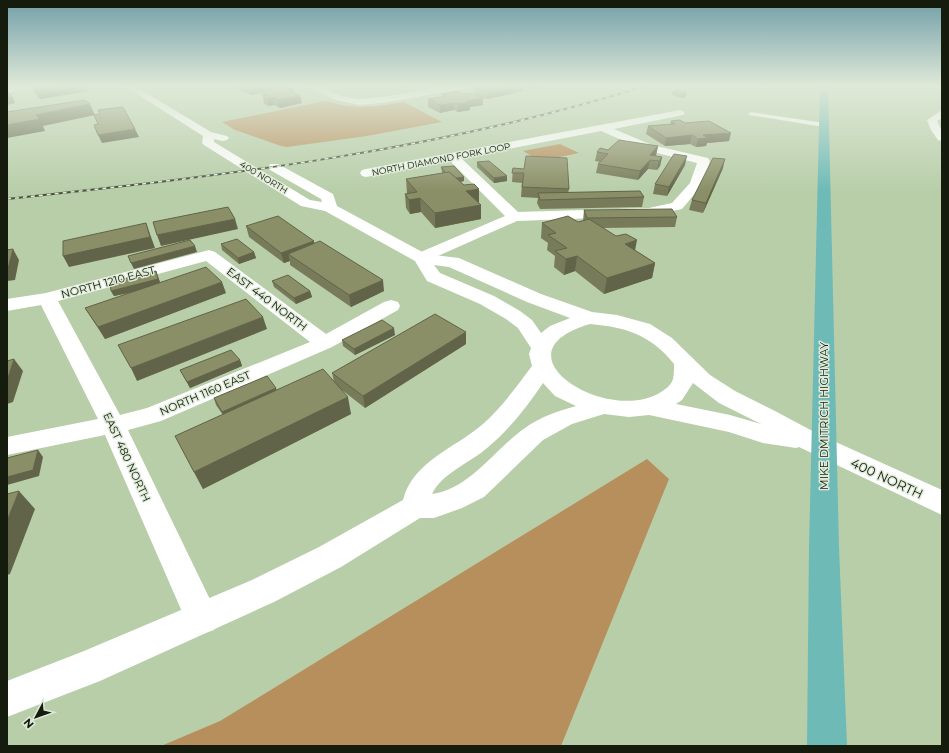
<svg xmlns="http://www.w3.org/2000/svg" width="949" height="753" font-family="Montserrat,sans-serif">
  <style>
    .green { fill: #b78f5c }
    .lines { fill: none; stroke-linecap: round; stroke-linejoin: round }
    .service { fill: #fff; fill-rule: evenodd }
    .minor { fill: #fff; fill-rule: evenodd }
    .secondary { fill: #fff; fill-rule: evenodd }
    .trunk { fill: #6ebab7; fill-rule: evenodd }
    .rail-casing { stroke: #47523d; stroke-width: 2 }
    .rail { stroke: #dfebd8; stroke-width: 1.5; stroke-dasharray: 4; stroke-linecap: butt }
    .wall { fill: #787b59 }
    .shaded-wall { fill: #616448 }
    .building { fill: #8b8f67; stroke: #616448 }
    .labels { text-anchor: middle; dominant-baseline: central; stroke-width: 3; stroke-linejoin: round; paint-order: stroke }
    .far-street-label { font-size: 9px; fill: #151c0e; stroke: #dfebd8 }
    .street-label { font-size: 11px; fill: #151c0e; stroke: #dfebd8 }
    .near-street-label { font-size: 13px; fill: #151c0e; stroke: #dfebd8 }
  </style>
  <rect width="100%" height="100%" fill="#b8cea9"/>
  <g class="green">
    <polygon points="325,101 341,105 358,107 378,106 404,102 442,122 367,136 287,147 281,146 235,130 222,122"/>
    <polygon points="560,144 579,153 540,161 523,151"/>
    <polygon points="647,459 669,479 561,746 161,746 220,721"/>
  </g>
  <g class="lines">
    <polygon class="service" points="751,112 824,123 827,125 824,127 749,115 748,114"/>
    <g class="minor">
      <polygon points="23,85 46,85 42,88 7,93 7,87"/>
      <polygon points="304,85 316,85 341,96 359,99 382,97 454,85 474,85 470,88 382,103 359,105 336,100"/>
      <path d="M 680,110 L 683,111 L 685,113 L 683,115 L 614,129 L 652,145 L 708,158 L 710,161 L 703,184 L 682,209 L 649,216 L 517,221 L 422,263 L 416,262 L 414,258 L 416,254 L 505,216 L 450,161 L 366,177 L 362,176 L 360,173 L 362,170 L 366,169 ZM 601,131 L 645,150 L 697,163 L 690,183 L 672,203 L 649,208 L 518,212 L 461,158 Z"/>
      <polygon points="942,110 942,118 937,121 942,131 942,141 938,140 931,130 927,120"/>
      <path d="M 209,250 L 215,252 L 326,334 L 384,302 L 391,300 L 398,302 L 400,306 L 398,310 L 332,347 L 161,421 L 128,430 L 219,618 L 214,630 L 202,634 L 190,630 L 105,435 L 7,455 L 7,437 L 98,419 L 41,305 L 7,311 L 7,299 L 46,293 ZM 206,261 L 310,342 L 147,408 L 120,415 L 58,301 Z"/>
    </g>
    <path class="secondary" d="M 123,85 L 133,85 L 211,132 L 227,136 L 229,138 L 227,140 L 223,141 L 214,139 L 214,142 L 310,200 L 322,202 L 321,199 L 270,170 L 268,167 L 270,164 L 278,164 L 333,194 L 337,206 L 426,254 L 459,258 L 541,294 L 592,312 L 617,315 L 650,324 L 672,338 L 710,375 L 735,391 L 775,411 L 818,434 L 942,490 L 942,515 L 799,447 L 796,448 L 763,443 L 729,432 L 649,415 L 629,417 L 604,414 L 572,424 L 543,440 L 484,497 L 462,508 L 434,518 L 420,518 L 341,567 L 274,602 L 100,681 L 7,717 L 7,681 L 84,651 L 252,580 L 319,547 L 403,500 C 413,461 454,449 483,424 C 502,407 517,386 532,366 L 529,354 L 531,348 L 518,328 L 506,319 L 480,304 L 427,281 L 415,261 L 325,211 L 301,206 L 204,145 L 202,143 L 203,136 ZM 434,265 L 449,267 L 527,302 L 570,318 L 550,326 L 541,333 L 532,320 L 520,311 L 494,296 L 440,273 ZM 590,324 C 626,327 651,335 674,364 C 674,369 674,374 673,379 C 671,385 666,389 661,392 C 608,426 490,353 590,324 ZM 543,383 L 555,396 L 576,406 C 558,411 540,417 525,428 C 496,448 469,490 432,494 C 442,473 470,463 487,448 C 509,430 527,407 543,383 ZM 693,383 L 719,403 L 761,424 L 730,415 L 676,404 L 682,400 Z"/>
    <polygon class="trunk" points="820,85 828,85 839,547 847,746 807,746 809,547"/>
    <g class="rail-casing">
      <path id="rail" d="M 7,199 C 222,176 441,151 648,85"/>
    </g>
    <use href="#rail" class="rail"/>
  </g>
  <g class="wall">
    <polygon points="234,85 275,85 276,88 300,96 302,103 280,108 274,105 269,106 264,104 262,93 251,95 234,87"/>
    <polygon points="395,85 415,85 403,88"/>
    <polygon points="486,85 549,85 533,89 523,86 523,91 487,99 483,98 483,105 470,107 470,110 458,112 454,110 440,113 428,107 428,99 442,97 442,94 474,94 474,88"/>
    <polygon points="32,87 88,91 40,99 35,94"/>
    <polygon points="677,90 686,96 682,98 672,95 672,92"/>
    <polygon points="671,121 685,123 729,141 707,143 706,146 696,147 690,144 665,146 646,134 648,126 670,124"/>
    <polygon points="658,146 656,155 655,156 662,157 660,166 657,170 648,169 638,180 596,173 598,164 600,162 595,161 597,152 608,150"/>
    <polygon points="477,162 507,181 494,183 477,167"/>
    <polygon points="685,165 667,196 653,194 655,184"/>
    <polygon points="441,167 464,177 464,181 460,182 479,203 481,219 435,228 421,212 410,214 406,208 405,194 408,194 407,193 406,179 442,173 442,172"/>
    <polygon points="513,168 569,189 568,193 644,197 642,207 540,209 537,203 538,198 521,197 522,183 512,182"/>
    <polygon points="723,168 703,213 689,210 692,200"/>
    <polygon points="584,210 677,217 675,227 602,228 635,250 655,263 652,278 604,294 575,271 564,275 554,267 555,256 547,250 548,243 541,238 542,223 578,222 583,221"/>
    <polygon points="246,226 314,241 314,244 384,291 351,307 290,265 290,261 284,263 249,237"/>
    <polygon points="221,244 254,252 256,258 239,264 222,250"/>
    <polygon points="158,277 160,282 226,293 105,339 92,319 85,308 130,293 114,296 111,291"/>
    <polygon points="272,281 310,291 312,297 296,304 274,287"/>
    <polygon points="395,335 355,355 343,346 342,340"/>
    <polygon points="466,344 365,408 342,390 351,414 203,489 175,436 223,415 216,405 214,398 334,382 332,373"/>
    <polygon points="240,360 242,366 190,388 180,370"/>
  </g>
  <g class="shaded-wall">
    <polygon points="79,85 85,85 88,91 40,99 37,91"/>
    <polygon points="261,85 275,85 276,89 265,90 265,92 251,95 250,88"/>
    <polygon points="403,85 415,85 403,88"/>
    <polygon points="520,85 523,85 523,91 487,99 487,92"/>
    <polygon points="534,85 549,85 533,89"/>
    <polygon points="294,90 295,97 300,96 302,103 280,108 278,100 290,91"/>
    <polygon points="687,92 686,96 682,98 682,94"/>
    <polygon points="12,96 15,103 7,105 7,97"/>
    <polygon points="272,97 274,105 269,106 267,98"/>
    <polygon points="483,98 483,105 470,107 470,110 458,112 458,104 466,101"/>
    <polygon points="454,103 454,110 440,113 440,105"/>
    <polygon points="90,104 95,115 43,126 45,131 7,138 7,125 36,115"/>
    <polygon points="135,129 139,137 102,143 98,135"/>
    <polygon points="731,133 729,141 707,143 706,146 696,147 698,139 703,135"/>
    <polygon points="692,135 690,144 665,146 666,138"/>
    <polygon points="658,146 656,155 652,160 650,160 648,169 638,180 640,171 650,155"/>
    <polygon points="687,156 685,165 667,196 669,187"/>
    <polygon points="662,157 660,166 657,170 659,161"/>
    <polygon points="725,159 723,168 703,213 706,203"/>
    <polygon points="507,176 507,181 494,183 494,178"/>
    <polygon points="464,177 464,181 451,183 451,178"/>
    <polygon points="479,189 479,203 466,191"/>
    <polygon points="420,198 421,212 410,214 409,200"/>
    <polygon points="481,205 481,219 435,228 435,213"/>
    <polygon points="235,219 238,229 161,246 157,235"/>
    <polygon points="146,223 155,248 69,267 63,256"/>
    <polygon points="637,240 634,256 625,244"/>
    <polygon points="314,241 316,252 288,254 290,261 284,263 281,253"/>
    <polygon points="195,246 197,252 134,269 131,263"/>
    <polygon points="13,249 19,260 15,280 7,281 7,269"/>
    <polygon points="254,252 256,258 239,264 238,258"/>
    <polygon points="577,256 575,271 564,275 566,259"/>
    <polygon points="655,263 652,278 604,294 607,278"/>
    <polygon points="156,271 161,285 114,296 111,291"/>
    <polygon points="383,280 384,291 351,307 349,295"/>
    <polygon points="222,282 226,293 105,339 98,327"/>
    <polygon points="310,291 312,297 296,304 294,298"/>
    <polygon points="263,317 267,329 137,381 131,368"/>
    <polygon points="394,328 395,335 355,355 354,349"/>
    <polygon points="466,332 466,344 365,408 363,396"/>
    <polygon points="14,359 23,371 13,402 7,404 7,381"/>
    <polygon points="240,360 242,366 190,388 187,382"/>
    <polygon points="276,388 278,394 225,418 222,412"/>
    <polygon points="348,397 351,414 203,489 194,472"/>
    <polygon points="38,450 43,457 39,476 7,485 7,477"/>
    <polygon points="19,491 35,509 10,574 7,575 7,521"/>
  </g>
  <g class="building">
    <polygon points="44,85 79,85 37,91 32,87"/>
    <polygon points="244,85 261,85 250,88"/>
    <polygon points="486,85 520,85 487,92 474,88"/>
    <polygon points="279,87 287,87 294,90 290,91 300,96 278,100 272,97 267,98 263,96 268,95 261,92 268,91 265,90"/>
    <polygon points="677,90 687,92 682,94 672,92"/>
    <polygon points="7,91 12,96 7,97"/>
    <polygon points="457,91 464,94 471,93 483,98 466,101 470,102 458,104 454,103 440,105 428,99 447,96 442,94"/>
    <polygon points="85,100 90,104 36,115 40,119 7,125 7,112"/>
    <polygon points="123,107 135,129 98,135 94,125 98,124 94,115 100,114 98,110"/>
    <polygon points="680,120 685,123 709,121 731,133 703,135 708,138 698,139 692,135 666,138 648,126 675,124 671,121"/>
    <polygon points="619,140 658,146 650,155 662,157 659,161 650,160 640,171 598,164 608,154 597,152 600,148 608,150"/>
    <polygon points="674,154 687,156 669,187 655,184"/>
    <polygon points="526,156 567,158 569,189 522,187 524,173 512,173 513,168 524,169"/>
    <polygon points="713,158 725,159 706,203 692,200"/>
    <polygon points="489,161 507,176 494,178 477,162"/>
    <polygon points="454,166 464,177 456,178 449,172 446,173 441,167"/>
    <polygon points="449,172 464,185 474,184 479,189 466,191 481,205 435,213 420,198 409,200 405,194 417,192 406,179"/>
    <polygon points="640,191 644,197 540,200 538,193"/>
    <polygon points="228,207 235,219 157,235 153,222"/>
    <polygon points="672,209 677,217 587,218 584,210"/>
    <polygon points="278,216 314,241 281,253 246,226"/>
    <polygon points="568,216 578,222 589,219 616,236 626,234 637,240 625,244 655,263 607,278 577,256 566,259 555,251 567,248 548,235 556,233 542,223"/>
    <polygon points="146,223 150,237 63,256 63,241"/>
    <polygon points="237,239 254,252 238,258 221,244"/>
    <polygon points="190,240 195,246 131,263 128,256"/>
    <polygon points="320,241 383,280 349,295 288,254"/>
    <polygon points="13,249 8,269 7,269 7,250"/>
    <polygon points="206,267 222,282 98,327 85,308"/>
    <polygon points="156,271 158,279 111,291 110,282"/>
    <polygon points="288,275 310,291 294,298 272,281"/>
    <polygon points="246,299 263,317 131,368 118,345"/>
    <polygon points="435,314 466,332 363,396 332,373"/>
    <polygon points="382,320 394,328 354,349 342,340"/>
    <polygon points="231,350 240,360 187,382 180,370"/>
    <polygon points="14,359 7,381 7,361"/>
    <polygon points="323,369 348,397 194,472 175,436"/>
    <polygon points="267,376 276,388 222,412 214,398"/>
    <polygon points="38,450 33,470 7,477 7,458"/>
    <polygon points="19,491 7,521 7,494"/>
  </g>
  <linearGradient id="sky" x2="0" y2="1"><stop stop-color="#729fa8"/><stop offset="0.45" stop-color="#dfe9d8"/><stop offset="1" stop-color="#dfe9d8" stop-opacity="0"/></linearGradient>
  <rect width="949" height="191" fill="url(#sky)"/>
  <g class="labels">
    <g class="far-street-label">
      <text transform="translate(441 159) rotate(-11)">NORTH DIAMOND FORK LOOP</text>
      <text transform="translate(264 177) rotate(31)">400 NORTH</text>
    </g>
    <g class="street-label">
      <text transform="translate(108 282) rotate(-15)">NORTH 1210 EAST</text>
      <text transform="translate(267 299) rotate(37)">EAST 440 NORTH</text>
      <text transform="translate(205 393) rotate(-23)">NORTH 1160 EAST</text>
      <text transform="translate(824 416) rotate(-90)">MIKE DMITRICH HIGHWAY</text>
      <text transform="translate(127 457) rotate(65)">EAST 480 NORTH</text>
    </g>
    <g class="near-street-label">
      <text transform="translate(887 478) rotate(25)">400 NORTH</text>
    </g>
  </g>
  <rect width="949" height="753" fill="none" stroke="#151c0e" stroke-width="16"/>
  <g transform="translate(36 717) rotate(229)" stroke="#dfebd8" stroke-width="3" paint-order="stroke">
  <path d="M0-3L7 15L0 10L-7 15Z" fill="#151c0e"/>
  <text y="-6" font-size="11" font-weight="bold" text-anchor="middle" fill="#151c0e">N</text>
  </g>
</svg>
